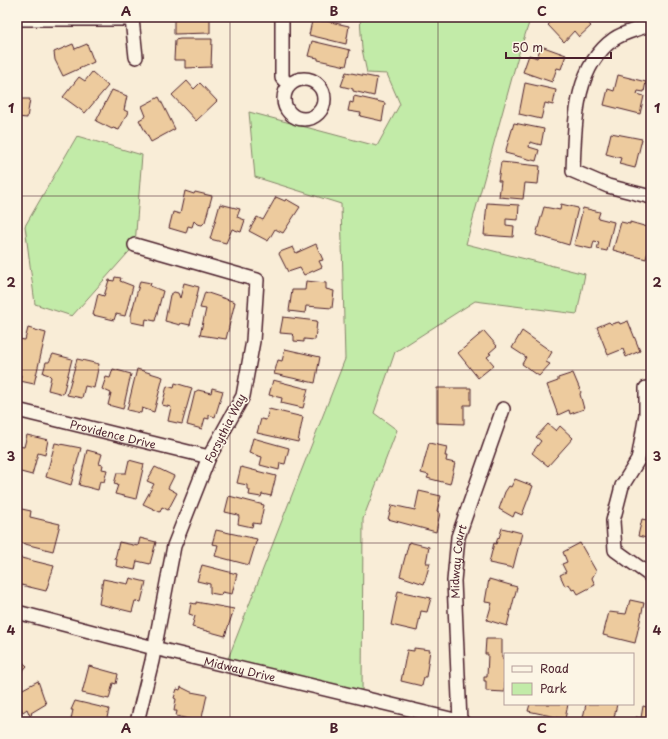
<svg xmlns="http://www.w3.org/2000/svg" width="668" height="739" font-family="'Playpen Sans',sans-serif">
  <style>
    .green { fill: #c2eba8; stroke: #86856a }
    .building { fill: #edcb9e; stroke: #4a1f2b }
    .lines { fill: none; stroke-linecap: round; stroke-linejoin: round }
    .minor-casing { stroke: #4a1f2b; stroke-width: 16 }
    .minor { stroke: #fcf5e5; stroke-width: 13 }
    .grid { fill: none; stroke: #4a1f2b; stroke-width: 1; stroke-opacity: 0.55 }
    .labels { text-anchor: middle; dominant-baseline: central; stroke-width: 3.5; stroke-linejoin: round; paint-order: stroke }
    .street-label { font-size: 11px; fill: #4a1f2b; stroke: #fcf5e5 }
    .neatline { fill: none; stroke: #4a1f2b; stroke-width: 1.5 }
    .grid-label { font-size: 13px; text-anchor: middle; font-weight: bold; fill: #4a1f2b }
  </style>
  <rect width="100%" height="100%" fill="#f9edd7"/>
  <filter id="ink" filterUnits="userSpaceOnUse"><feTurbulence type="fractalNoise" baseFrequency=".025" numOctaves="2"/><feDisplacementMap in="SourceGraphic" scale="8" xChannelSelector="R" yChannelSelector="G"/><feConvolveMatrix kernelMatrix="1 2 1 2 8 2 1 2 1" color-interpolation-filters="sRGB"/></filter>
  <g filter="url(#ink)">
    <g class="green">
      <polygon points="360,17 531,17 518,56 466,244 585,274 577,314 475,301 395,352 374,413 397,430 363,519 362,697 226,664 345,359 341,204 255,177 249,112 377,146 400,104 387,74 367,73 362,49"/>
      <polygon points="77,136 142,155 135,245 72,316 35,304 25,226"/>
    </g>
    <g class="building">
      <polygon points="174,17 210,17 210,33 174,34"/>
      <polygon points="329,17 346,17 345,20"/>
      <polygon points="556,17 582,17 591,26 579,37 574,31 564,42 548,25"/>
      <polygon points="312,21 326,21 349,26 346,44 309,35"/>
      <polygon points="180,39 212,39 211,67 185,68 185,60 174,60 175,40"/>
      <polygon points="312,41 350,50 346,66 318,60 318,58 308,56"/>
      <polygon points="73,44 75,49 87,44 94,62 63,76 55,60 54,52"/>
      <polygon points="541,46 566,55 561,69 557,68 552,82 523,72 529,55 537,58"/>
      <polygon points="92,72 108,86 85,113 63,97 79,77 85,81"/>
      <polygon points="346,72 377,78 374,96 353,91 353,89 341,86"/>
      <polygon points="618,75 646,82 644,92 638,91 637,94 644,96 640,114 604,105 608,89 614,91"/>
      <polygon points="187,81 194,89 200,83 217,101 196,121 172,95"/>
      <polygon points="525,83 556,90 553,105 545,103 541,119 519,114"/>
      <polygon points="112,90 127,96 124,110 128,112 119,130 113,128 112,129 96,121"/>
      <polygon points="354,96 385,103 382,121 360,116 361,113 348,111 350,102 353,103"/>
      <polygon points="159,97 175,129 151,142 139,120 146,116 142,106"/>
      <polygon points="17,99 30,99 27,118 17,117"/>
      <polygon points="514,123 544,129 541,145 530,142 529,147 539,150 536,161 505,153"/>
      <polygon points="611,133 642,139 635,168 619,164 621,158 606,154"/>
      <polygon points="501,162 540,166 538,184 525,183 523,199 499,197 501,181 498,181"/>
      <polygon points="185,191 194,194 195,192 212,196 205,222 202,225 197,224 194,221 192,227 188,226 186,233 169,228 173,212 180,214"/>
      <polygon points="276,197 285,201 286,199 300,207 283,233 275,229 268,241 249,231 257,217 263,220"/>
      <polygon points="487,203 519,205 518,220 506,219 506,225 514,226 513,237 484,235"/>
      <polygon points="220,204 240,209 237,217 245,220 241,232 232,229 226,243 210,239"/>
      <polygon points="561,204 578,208 569,245 536,235 544,207 560,210"/>
      <polygon points="583,208 600,212 598,218 614,222 607,251 597,249 599,242 594,241 592,249 574,245"/>
      <polygon points="621,222 630,224 630,222 651,228 651,241 646,259 613,250"/>
      <polygon points="316,244 323,260 319,261 322,267 304,275 300,268 288,272 279,254 280,252 293,247 296,253"/>
      <polygon points="115,277 121,278 120,281 133,286 125,316 116,314 114,320 93,315 98,294 104,296 109,280 114,281"/>
      <polygon points="140,281 151,283 150,286 163,291 155,321 146,319 145,325 131,322 131,315"/>
      <polygon points="306,281 326,283 326,289 334,291 332,308 306,306 305,313 289,311 292,290 305,290"/>
      <polygon points="184,283 199,287 190,325 181,323 180,325 165,321 170,295 174,292 178,293 180,298"/>
      <polygon points="205,292 235,302 226,339 200,335 206,309 200,308"/>
      <polygon points="283,317 317,321 315,340 304,339 304,342 294,341 294,336 292,334 280,333"/>
      <polygon points="628,321 640,351 626,357 623,349 608,355 597,327 609,322 611,324 619,322 620,324"/>
      <polygon points="28,328 46,333 34,384 20,381 21,375 17,375 17,341 18,339 25,340"/>
      <polygon points="484,331 497,346 489,353 491,354 487,357 494,365 478,378 458,353"/>
      <polygon points="522,331 552,352 546,362 550,364 539,376 522,364 526,357 512,348"/>
      <polygon points="285,349 320,357 315,383 274,374 278,360 282,361"/>
      <polygon points="53,354 72,359 63,394 48,390 51,377 49,375 43,373 46,362 49,362"/>
      <polygon points="77,359 99,364 94,388 85,386 82,398 67,395"/>
      <polygon points="113,369 131,374 123,409 108,405 111,393 102,389 106,377 110,378"/>
      <polygon points="137,369 163,377 154,412 142,408 141,413 127,410"/>
      <polygon points="573,373 581,392 580,394 584,409 570,414 569,410 558,415 547,385 558,381 558,378"/>
      <polygon points="273,380 308,389 303,408 281,403 282,398 269,395"/>
      <polygon points="175,383 192,388 182,424 168,421 171,407 162,405 167,386 174,388"/>
      <polygon points="212,388 223,391 215,417 209,415 209,419 205,418 202,429 187,425 195,392 198,390 211,393"/>
      <polygon points="437,388 471,388 471,405 464,405 464,424 437,423"/>
      <polygon points="269,409 303,417 298,442 257,433 261,419 266,420"/>
      <polygon points="548,424 556,431 560,426 573,438 548,466 532,453 541,441 536,437"/>
      <polygon points="27,435 48,440 45,455 38,453 32,475 17,471 17,446 24,447"/>
      <polygon points="253,438 289,448 285,464 280,463 279,470 260,465 262,457 249,453"/>
      <polygon points="55,443 81,448 71,485 46,477"/>
      <polygon points="429,443 447,447 445,456 447,456 446,461 455,463 450,484 427,478 429,475 421,473"/>
      <polygon points="87,450 102,454 99,464 103,465 102,469 107,470 104,482 100,481 98,490 79,485"/>
      <polygon points="129,460 144,464 136,499 115,494 118,485 114,484 117,473 126,473"/>
      <polygon points="155,467 174,476 168,488 177,493 168,510 162,507 160,512 143,504 154,484 147,481"/>
      <polygon points="241,467 276,476 271,496 262,494 261,497 249,495 250,490 247,489 247,485 237,483"/>
      <polygon points="515,479 533,486 522,515 515,512 513,517 499,509 505,492 509,486 511,487"/>
      <polygon points="419,491 441,496 437,511 440,513 436,532 388,519 392,505 415,510"/>
      <polygon points="229,496 264,505 260,524 253,523 252,527 238,524 239,517 238,515 225,512"/>
      <polygon points="17,508 31,511 30,517 60,524 53,551 17,542"/>
      <polygon points="642,519 651,521 651,539 638,536"/>
      <polygon points="502,528 522,533 513,568 489,563 494,543 496,544 498,537 499,538"/>
      <polygon points="216,530 257,539 249,565 215,556 218,545 212,544"/>
      <polygon points="140,538 156,542 150,564 137,561 135,570 116,566 117,559 115,559 119,542 138,546"/>
      <polygon points="409,542 429,547 426,563 430,563 424,584 400,576"/>
      <polygon points="580,543 596,571 592,578 595,585 578,594 575,589 572,590 569,584 565,586 560,575 566,572 562,564 567,562 563,552"/>
      <polygon points="17,557 54,566 46,591 17,584"/>
      <polygon points="202,565 237,574 232,594 222,592 221,595 210,593 210,584 197,581"/>
      <polygon points="130,578 146,582 141,602 135,601 132,612 99,604 103,579 128,584"/>
      <polygon points="489,579 517,587 507,626 487,620 492,603 485,602"/>
      <polygon points="398,591 431,598 427,612 421,611 417,631 391,625"/>
      <polygon points="630,600 644,603 635,643 603,635 609,612 626,614"/>
      <polygon points="196,602 234,609 225,636 192,627 195,616 189,614 191,603 196,604"/>
      <polygon points="486,639 502,639 502,658 505,659 505,692 486,691 486,681 484,681 484,677 487,677 488,654 485,654"/>
      <polygon points="414,648 430,650 426,677 424,677 422,686 401,681 407,650 414,651"/>
      <polygon points="19,659 27,666 17,677 17,660"/>
      <polygon points="89,666 118,674 116,684 113,683 109,699 82,693"/>
      <polygon points="38,681 46,704 31,713 32,714 30,716 27,709 23,712 20,707 17,708 17,692"/>
      <polygon points="181,687 191,692 207,695 201,722 176,716 177,711 174,711 176,699 174,698 177,689 180,690"/>
      <polygon points="75,701 109,709 106,722 72,722 73,720 71,719 73,710 71,710"/>
      <polygon points="530,704 568,704 565,719 528,711"/>
      <polygon points="586,704 617,704 613,722 582,722"/>
      <polygon points="643,706 651,708 651,722 635,722 636,717 641,718"/>
    </g>
    <g class="lines">
      <g class="minor-casing">
        <g id="minor">
          <polyline points="282,17 282,78 289,85"/>
          <polyline points="17,19 132,19 136,57"/>
          <path d="M 651,24 C 640,29 624,32 614,39 C 573,68 575,126 573,171 L 608,186 L 651,197"/>
          <circle cx="304" cy="99" r="20"/>
          <polyline points="135,245 257,280 253,341 243,396 209,457 174,546 152,661 137,722"/>
          <polyline points="646,388 646,414 638,460 622,486 613,521 615,550 651,576"/>
          <path id="s1" d="M 17,410 L 209,457"/>
          <path id="s2" d="M 17,612 L 154,648 L 463,722"/>
          <path id="s3" d="M 460,722 L 454,581 L 458,537 L 503,409"/>
        </g>
      </g>
      <use href="#minor" class="minor"/>
    </g>
  </g>
  <path class="grid" d="M 230,17 L 230,722M 438,17 L 438,722M 17,196 L 651,196M 17,370 L 651,370M 17,543 L 651,543"/>
  <g class="labels">
    <g class="street-label">
      <text transform="translate(225 428) rotate(-63)">Forsythia Way</text>
      <text stroke="none"><textPath href="#s1" startOffset="99">Providence Drive</textPath></text>
      <text stroke="none"><textPath href="#s3" startOffset="161">Midway Court</textPath></text>
      <text stroke="none"><textPath href="#s2" startOffset="230">Midway Drive</textPath></text>
    </g>
  </g>
  <rect width="668" height="739" fill="none" stroke="#fcf5e5" stroke-width="44"/>
  <rect x="504" y="653" width="130" height="52" fill="#fcf5e5" stroke="#b59f9b"/>
  <rect x="512" y="666" width="20" height="6" fill="#fcf5e5" stroke="#b59f9b"/>
  <text x="540" y="673" font-size="12" fill="#4a1f2b">Road</text>
  <rect x="512" y="683" width="20" height="12" fill="#c2eba8" stroke="#b59f9b"/>
  <text x="540" y="693" font-size="12" fill="#4a1f2b">Park</text>
  <path d="M506 52v6h105v-6" fill="none" stroke="#4a1f2b" stroke-width="2"/>
  <text x="512" y="52" font-size="12" fill="#4a1f2b" stroke="#fcf5e5" stroke-width="3" paint-order="stroke">50 m</text>
  <rect x="22" y="22" width="624" height="695" class="neatline"/>
  <g class="grid-label">
    <text x="126" y="16">A</text>
    <text x="334" y="16">B</text>
    <text x="542" y="16">C</text>
    <text x="11" y="113">1</text>
    <text x="657" y="113">1</text>
    <text x="11" y="287">2</text>
    <text x="657" y="287">2</text>
    <text x="11" y="461">3</text>
    <text x="657" y="461">3</text>
    <text x="11" y="635">4</text>
    <text x="657" y="635">4</text>
    <text x="126" y="733">A</text>
    <text x="334" y="733">B</text>
    <text x="542" y="733">C</text>
  </g>
</svg>
